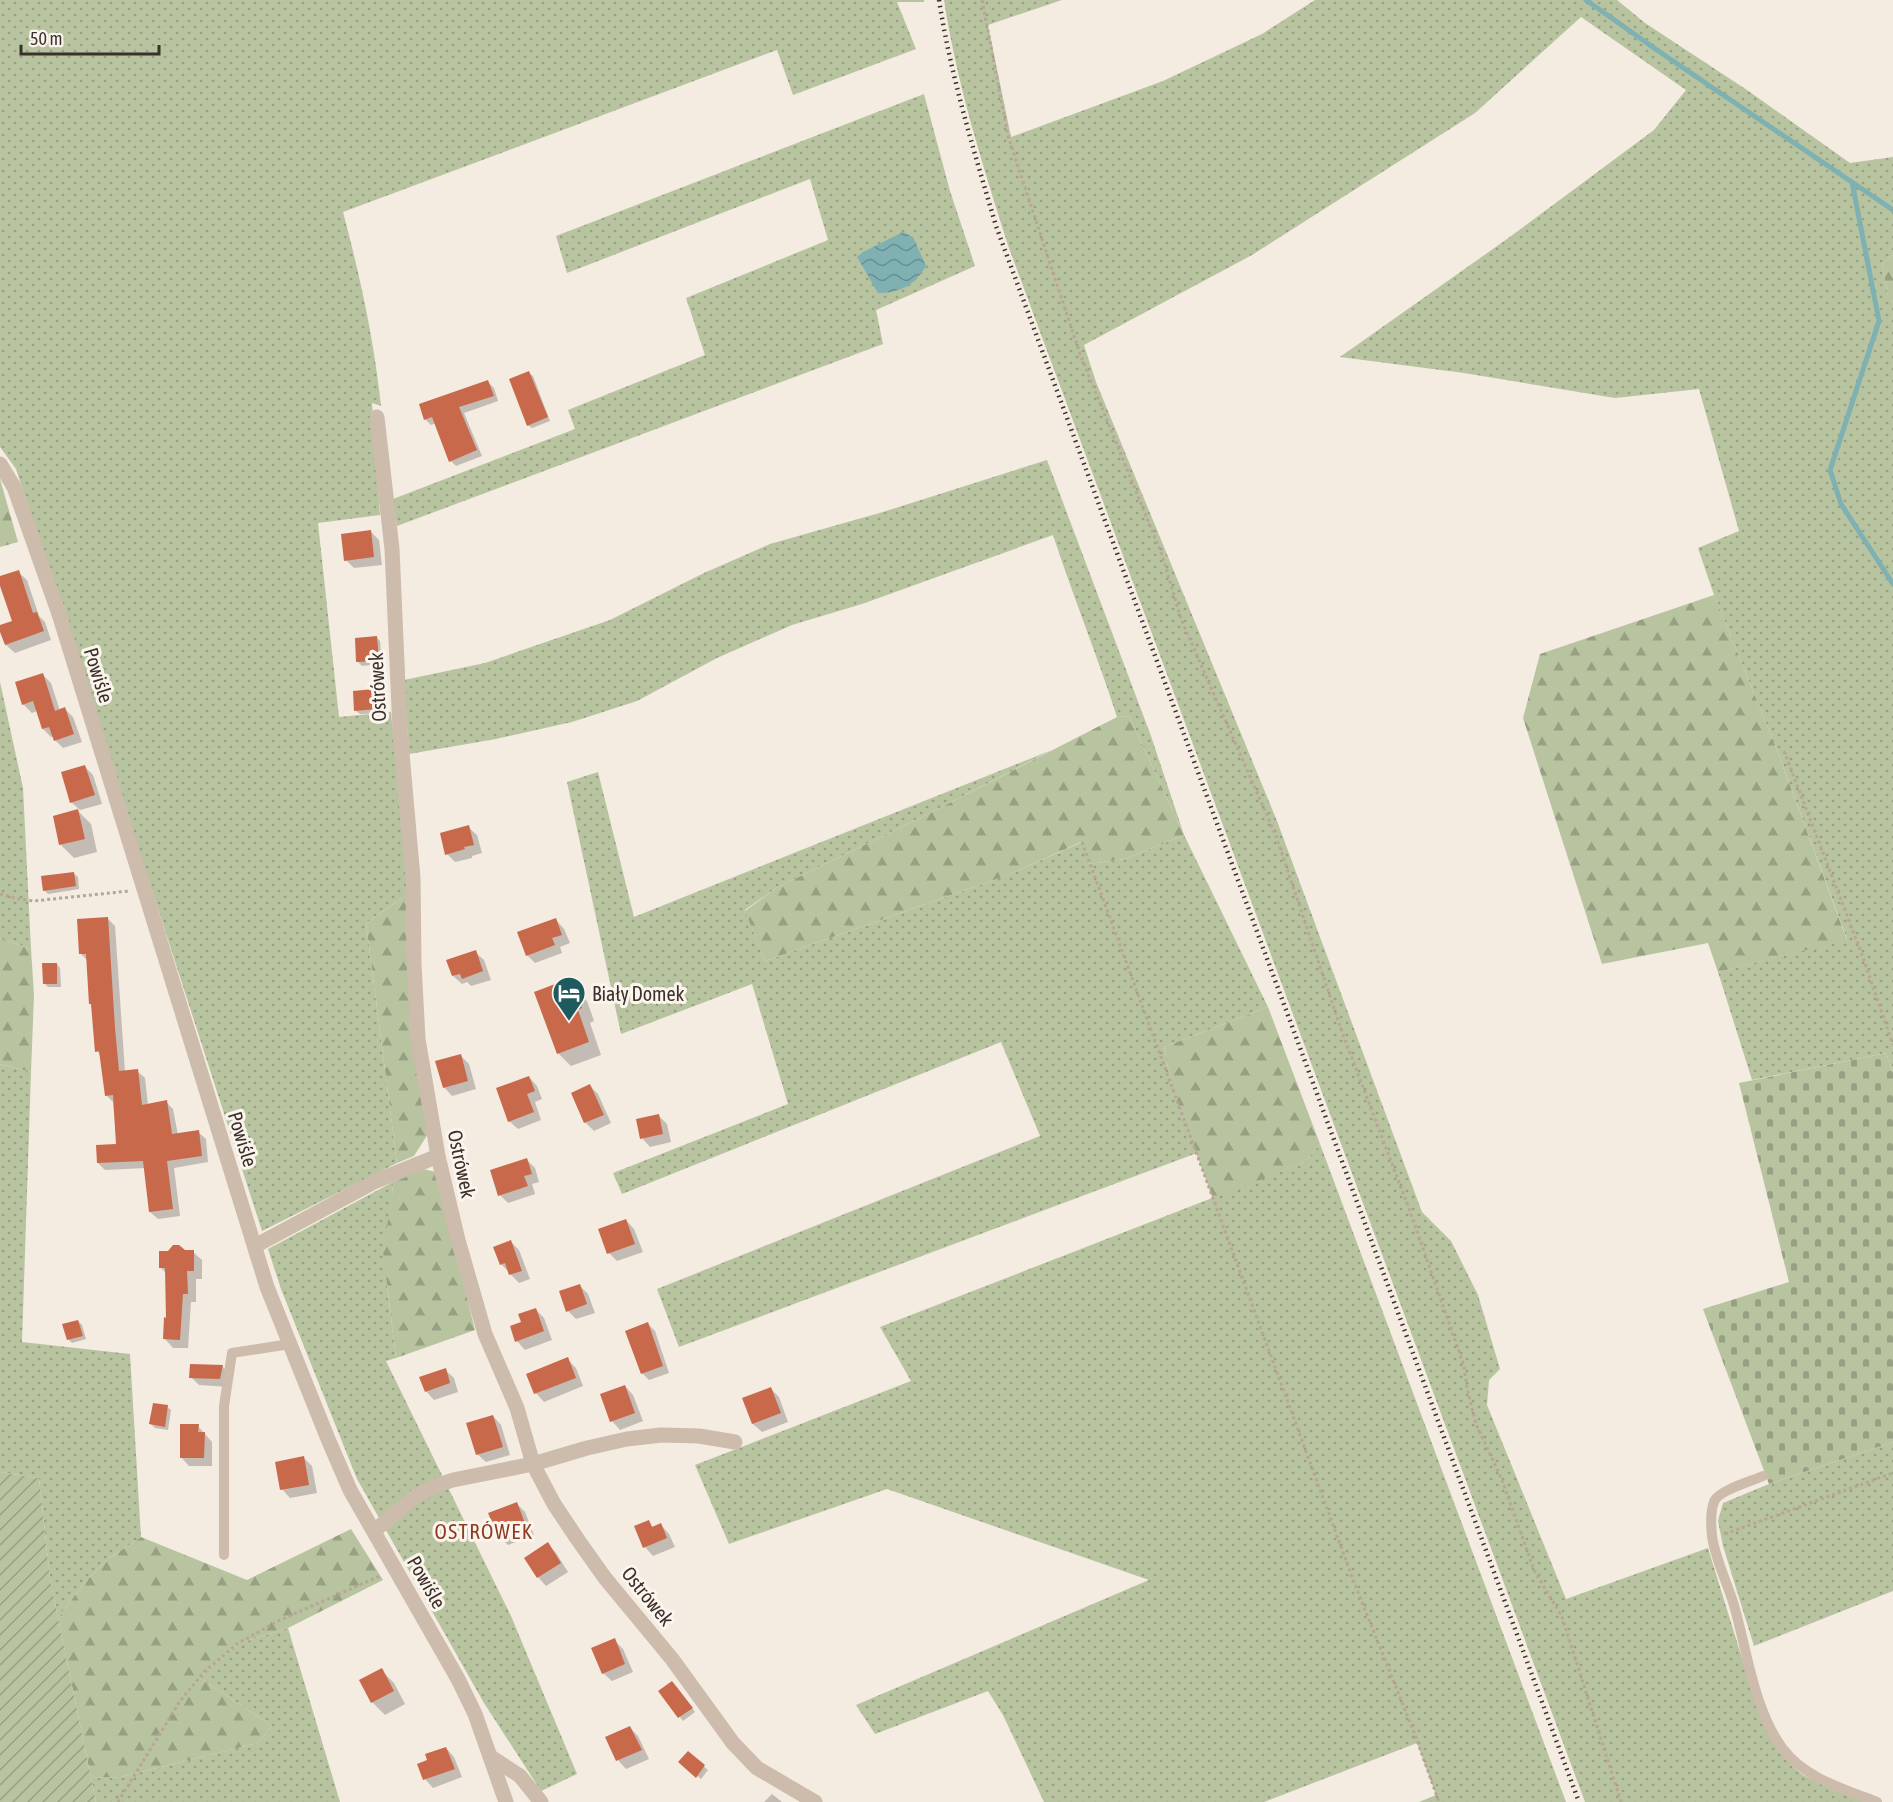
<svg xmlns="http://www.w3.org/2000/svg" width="1893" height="1802" font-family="'Asap Condensed',sans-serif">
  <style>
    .grass { fill: url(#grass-dots) }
    .forest { fill: url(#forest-firs) }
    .cemetery { fill: url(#cemetery-stones) }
    .garden { fill: url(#garden-furrows) }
    .water { fill: url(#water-waves) }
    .shadow { fill: #0003 }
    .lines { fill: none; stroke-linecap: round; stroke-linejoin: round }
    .stream { stroke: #7fb0b2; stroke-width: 5 }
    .building { fill: #c8694b }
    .path { stroke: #b9a596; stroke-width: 3; stroke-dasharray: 3 3; stroke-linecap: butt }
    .service { stroke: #cdbbac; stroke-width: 10 }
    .minor { stroke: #cdbbac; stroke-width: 15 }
    .rail { stroke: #3b302b; stroke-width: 4.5; stroke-dasharray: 1.5 4.5; stroke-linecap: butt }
    .labels { text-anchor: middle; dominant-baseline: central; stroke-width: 6; stroke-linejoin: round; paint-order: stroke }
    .street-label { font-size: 20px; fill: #3b302b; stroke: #fbf5ee }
    .poi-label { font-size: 20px; fill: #3b302b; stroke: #fbf5ee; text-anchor: start }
    .neighbourhood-label { font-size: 21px; letter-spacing: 1.5px; fill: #8c3b22; stroke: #fbf5ee }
  </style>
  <defs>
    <pattern id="grass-dots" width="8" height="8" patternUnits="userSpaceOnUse" patternTransform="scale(1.5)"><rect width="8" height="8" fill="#b8c4a0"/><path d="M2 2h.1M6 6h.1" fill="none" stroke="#97a083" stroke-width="1.8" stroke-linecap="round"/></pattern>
    <pattern id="forest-firs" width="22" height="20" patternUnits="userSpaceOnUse" patternTransform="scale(1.5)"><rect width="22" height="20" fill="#b8c4a0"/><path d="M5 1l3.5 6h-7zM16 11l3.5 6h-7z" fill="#97a083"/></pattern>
    <pattern id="cemetery-stones" width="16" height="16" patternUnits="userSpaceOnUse" patternTransform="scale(1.5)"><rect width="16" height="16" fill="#b8c4a0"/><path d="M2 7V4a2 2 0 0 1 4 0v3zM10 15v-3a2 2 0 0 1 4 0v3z" fill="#97a083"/></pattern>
    <pattern id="garden-furrows" width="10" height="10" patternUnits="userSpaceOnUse" patternTransform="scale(1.5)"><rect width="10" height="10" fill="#b8c4a0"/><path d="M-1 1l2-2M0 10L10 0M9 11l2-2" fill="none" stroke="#97a083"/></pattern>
    <pattern id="water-waves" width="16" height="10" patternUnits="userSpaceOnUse" patternTransform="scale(1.5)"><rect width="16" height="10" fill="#7fb0b2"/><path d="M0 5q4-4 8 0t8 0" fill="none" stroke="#699091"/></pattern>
  </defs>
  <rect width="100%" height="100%" fill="#f4ebe1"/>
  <g class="grass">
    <path d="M 0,0 L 924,0 L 924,2 L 897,2 L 916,49 L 793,95 L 777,50 L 343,212 C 360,276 374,340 381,406 L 372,403 L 380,515 L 318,523 L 339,717 L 391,712 L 408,894 L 366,923 L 397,1163 L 262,1231 L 16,469 L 0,447 Z"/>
    <path d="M 944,0 L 1062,0 L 988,25 L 1011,137 L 1163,81 L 1262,34 L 1315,0 L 1617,0 L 1645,23 L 1747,90 L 1850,163 L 1893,157 L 1893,255 L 1882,264 L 1888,296 L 1893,302 L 1893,1072 L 1886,1053 L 1752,1080 L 1718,972 L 1847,939 L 1777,750 L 1714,595 L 1698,548 L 1739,531 L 1699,389 L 1615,398 L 1464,373 L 1340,357 L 1507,239 L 1654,130 L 1686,90 L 1581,17 L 1475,113 L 1252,255 L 1084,345 L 1096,382 L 1277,821 L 1422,1212 L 1451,1241 L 1478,1295 L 1500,1369 L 1489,1380 L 1487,1405 L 1566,1599 L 1708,1548 L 1754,1697 L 1791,1765 L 1803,1775 L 1823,1785 L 1867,1802 L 1585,1802 L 1009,248 C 983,166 957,85 944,0 Z"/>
    <polygon points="924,94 950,191 975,266 876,310 883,344 397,526 393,499 575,429 568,410 705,355 686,298 828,240 810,179 567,273 556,236"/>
    <path d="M 1047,460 L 1151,736 L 1184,835 L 1268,1007 L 1164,1047 L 1172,1087 L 1197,1153 L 679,1347 L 657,1289 L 1040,1136 L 1001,1042 L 622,1194 L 613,1173 L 788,1104 L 752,984 L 621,1034 L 567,782 L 598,772 L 634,917 L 1052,750 L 926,815 L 776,888 L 745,910 L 765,961 L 1008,875 L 1082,842 L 1089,864 L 1125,859 L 1184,835 L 1129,716 L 1117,717 C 1097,655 1073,596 1053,535 L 862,604 L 792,625 L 717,658 L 637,701 L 572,722 L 496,739 L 409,754 L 404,680 L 485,663 L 610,620 L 704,573 L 770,544 L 883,512 Z"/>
    <polygon points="0,682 23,788 31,949 0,938"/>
    <polygon points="0,1064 31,1072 22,1342 130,1354 141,1537 108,1559 84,1583 58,1618 50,1579 39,1478 0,1472"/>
    <polygon points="1320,1144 1566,1802 1419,1802 1436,1795 1417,1743 1264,1802 1044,1802 1003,1715 988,1691 875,1734 856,1705 1149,1580 887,1489 729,1544 695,1465 911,1381 880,1327 1305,1162"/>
    <polygon points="393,1182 387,1285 396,1358 386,1361 511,1616 577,1774 541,1791 484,1703 357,1479 281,1289 268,1249"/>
    <polygon points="1893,1442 1893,1591 1754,1646 1723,1546 1718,1521 1723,1503 1769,1484"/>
    <polygon points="288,1628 340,1802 96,1802 91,1778 121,1777 258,1743 272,1726 200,1678 237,1644"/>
  </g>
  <g class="forest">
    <polygon points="1893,255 1893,302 1888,297 1882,264"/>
    <polygon points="0,479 18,542 0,547"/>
    <polygon points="1714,595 1777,750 1847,940 1718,972 1708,943 1602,964 1523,718 1540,654"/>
    <polygon points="1129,716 1184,835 1125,859 1089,864 1081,842 1008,875 765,961 745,911 776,888 926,815 1117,717"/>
    <polygon points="408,894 410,1028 428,1134 414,1156 397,1163 366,923"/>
    <polygon points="0,938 31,949 34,995 31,1072 0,1064"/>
    <polygon points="1268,1007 1320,1144 1305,1162 1213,1199 1172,1087 1164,1047"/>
    <polygon points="423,1169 436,1172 475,1330 396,1358 383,1251 392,1196 393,1182"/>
    <polygon points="351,1529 383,1580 288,1628 237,1644 200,1678 272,1726 258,1743 121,1777 91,1778 58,1618 84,1583 108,1559 141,1537 247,1580"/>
  </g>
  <polygon class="cemetery" points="1886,1053 1893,1072 1893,1442 1769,1484 1703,1309 1789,1282 1739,1083"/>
  <polygon class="garden" points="0,1472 39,1478 50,1579 96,1802 0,1802"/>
  <path class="water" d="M 903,232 L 913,237 L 926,266 C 915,285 900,293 878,293 L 857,257 L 863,252 Z"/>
  <g class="shadow">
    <polygon points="529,373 533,376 550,421 532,428 528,425"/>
    <polygon points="488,382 494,388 498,401 464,413 482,456 456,466 451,461 436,423 431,425 425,419"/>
    <polygon points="371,532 379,540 382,565 354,568 346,560"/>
    <polygon points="18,572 27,580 39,616 45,622 51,640 15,653 6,645 0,628 14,622 0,578"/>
    <polygon points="376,637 380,641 382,664 362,666 358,662"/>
    <polygon points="42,674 51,683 60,711 65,709 73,717 82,742 63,748 55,740 54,736 51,737 43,729 37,711 32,713 23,704"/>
    <polygon points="374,691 378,695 380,713 360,714 356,711"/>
    <polygon points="85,767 93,775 102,804 80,810 71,802"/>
    <polygon points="78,811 91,824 97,852 74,858 61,845"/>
    <polygon points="468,827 477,835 482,853 472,856 472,858 455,862 447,854"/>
    <polygon points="74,874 78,877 79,889 48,894 44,890"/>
    <polygon points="108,919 115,926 125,1072 137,1071 145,1078 148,1105 166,1102 173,1109 178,1135 198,1132 206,1139 208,1162 174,1168 180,1216 158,1219 150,1212 145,1168 105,1170 98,1163 117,1146 113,1102 106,1095 101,1056 97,1051 92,1006 90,1003 88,961 81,954"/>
    <polygon points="556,920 564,929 570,943 560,947 562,953 535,963 527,955"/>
    <polygon points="475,952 484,960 491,980 471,986 467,982 462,984 453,976"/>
    <polygon points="57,964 60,968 61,987 48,987 44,983"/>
    <polygon points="562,983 569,990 574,988 587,1001 594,1021 590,1023 601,1055 571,1066 558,1053"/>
    <polygon points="460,1055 469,1064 476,1089 452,1096 444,1087"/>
    <polygon points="529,1077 537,1086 542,1099 535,1102 541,1120 518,1129 509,1121"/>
    <polygon points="590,1086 598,1094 611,1123 594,1131 585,1122"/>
    <polygon points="658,1115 667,1124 671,1142 650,1147 642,1138"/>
    <polygon points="526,1159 535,1168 539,1182 532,1184 535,1194 508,1203 500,1195"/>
    <polygon points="626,1220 634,1229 643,1252 617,1261 609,1253"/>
    <polygon points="511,1242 519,1250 530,1279 519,1283 501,1264"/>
    <polygon points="168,1252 193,1252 202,1260 202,1279 196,1279 196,1302 191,1302 188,1348 173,1348 165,1339 167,1303 166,1273 161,1268"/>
    <polygon points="579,1285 588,1294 595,1313 576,1319 568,1311"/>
    <polygon points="535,1309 544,1318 552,1340 525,1350 517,1341 523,1323"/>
    <polygon points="78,1321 82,1325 86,1339 72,1343 68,1339"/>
    <polygon points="648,1324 655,1331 669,1373 649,1380 642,1373"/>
    <polygon points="567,1359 576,1368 583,1386 544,1402 536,1393"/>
    <polygon points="222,1366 230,1375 229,1387 199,1385 191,1377"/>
    <polygon points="445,1370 454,1378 458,1392 434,1400 426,1391"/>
    <polygon points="625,1386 633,1395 643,1421 620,1430 612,1421"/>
    <polygon points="771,1389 779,1397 788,1422 762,1432 753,1424 744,1399"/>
    <polygon points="167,1407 171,1410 168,1430 155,1428 151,1424"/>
    <polygon points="493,1416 501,1425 510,1455 486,1462 477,1454"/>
    <polygon points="198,1426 212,1442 212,1466 189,1466 181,1457"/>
    <polygon points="304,1458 312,1466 317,1493 290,1498 282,1489"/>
    <polygon points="516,1503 525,1512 534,1535 508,1545 500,1537 490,1514"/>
    <polygon points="648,1522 654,1528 661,1525 669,1534 675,1547 653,1556 645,1547"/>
    <polygon points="548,1544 556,1553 568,1572 546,1586 538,1577"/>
    <polygon points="614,1640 623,1649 633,1672 612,1681 603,1673"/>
    <polygon points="381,1670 394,1683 405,1704 385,1715 372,1702"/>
    <polygon points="676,1686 695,1712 683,1721 660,1691"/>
    <polygon points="630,1728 638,1736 649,1759 626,1769 618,1760 607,1738"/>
    <polygon points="446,1748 454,1757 462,1777 433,1788 425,1779 419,1765 429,1761"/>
    <polygon points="688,1753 708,1770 701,1779 684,1765"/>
    <polygon points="772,1794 782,1802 764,1802"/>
  </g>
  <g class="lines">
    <g class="stream">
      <polyline points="1586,0 1654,48 1893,210"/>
      <polyline points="1852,182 1879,321 1830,470 1841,504 1893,584"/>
    </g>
  </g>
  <g class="building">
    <polygon points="529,371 548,417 527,426 509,379"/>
    <polygon points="488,380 494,396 459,407 477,450 449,462 432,417 424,420 419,404"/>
    <polygon points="371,530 374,557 344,561 341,534"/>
    <polygon points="19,570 33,613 37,612 44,631 5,645 0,632 0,625 12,621 0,586 0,576"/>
    <polygon points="377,636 379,661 356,662 355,638"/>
    <polygon points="43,673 55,711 65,707 74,734 54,741 49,727 42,729 33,701 22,705 15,682"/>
    <polygon points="374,689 377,709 354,711 353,691"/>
    <polygon points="85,765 95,795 70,803 61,772"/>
    <polygon points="78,809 85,839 59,845 53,816"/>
    <polygon points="469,825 474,845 464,847 465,849 445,855 440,833"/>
    <polygon points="74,872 76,886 43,891 41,876"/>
    <polygon points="108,917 115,1028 119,1071 138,1069 142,1105 167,1100 172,1134 199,1130 202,1156 167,1161 173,1209 149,1212 143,1161 97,1163 96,1145 116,1144 113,1095 105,1096 99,1051 95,1052 91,1004 89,1004 86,954 79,954 77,919"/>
    <polygon points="556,918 562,935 552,938 555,945 526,956 517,932"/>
    <polygon points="476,950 483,971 462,979 460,974 452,976 446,960"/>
    <polygon points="42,963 57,963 57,984 43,984"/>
    <polygon points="563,981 566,989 575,986 582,1008 578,1010 589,1042 557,1054 534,992"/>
    <polygon points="461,1054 468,1081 443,1088 435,1061"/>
    <polygon points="529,1076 535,1091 527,1094 534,1112 508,1122 496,1088"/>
    <polygon points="590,1084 604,1115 584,1123 571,1093"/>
    <polygon points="659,1114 663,1134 640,1139 636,1119"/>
    <polygon points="527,1158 532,1174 524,1176 528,1186 498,1196 490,1170"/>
    <polygon points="626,1219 635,1244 607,1254 598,1229"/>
    <polygon points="511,1240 522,1271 509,1275 505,1263 500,1265 493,1247"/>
    <polygon points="173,1245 179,1245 185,1250 194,1250 194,1271 187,1271 188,1294 183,1294 180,1340 163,1339 164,1317 166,1318 165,1268 159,1268 159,1251 168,1251"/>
    <polygon points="580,1284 587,1304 566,1312 559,1291"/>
    <polygon points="536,1308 544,1331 515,1342 510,1326 521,1322 518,1314"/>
    <polygon points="78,1320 83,1336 67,1340 62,1324"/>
    <polygon points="648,1322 663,1366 641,1374 625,1331"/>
    <polygon points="568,1357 576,1378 534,1394 526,1374"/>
    <polygon points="190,1364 223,1365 220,1379 189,1378"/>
    <polygon points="446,1368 450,1383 425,1392 419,1377"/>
    <polygon points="625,1385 635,1413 610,1422 600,1394"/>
    <polygon points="771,1387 781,1413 752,1424 742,1398"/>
    <polygon points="153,1403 168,1405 165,1427 149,1424"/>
    <polygon points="493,1415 503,1447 476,1455 466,1423"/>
    <polygon points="180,1424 199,1424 198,1432 205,1432 204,1458 180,1458"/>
    <polygon points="304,1456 309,1485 280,1490 275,1462"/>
    <polygon points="517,1502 526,1526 498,1537 488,1513"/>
    <polygon points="649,1520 652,1527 661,1523 667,1538 643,1548 634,1526"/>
    <polygon points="548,1542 561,1563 537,1578 524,1558"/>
    <polygon points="615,1638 625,1664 602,1674 591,1648"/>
    <polygon points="382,1668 394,1691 371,1703 359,1680"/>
    <polygon points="672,1681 693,1708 678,1718 658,1691"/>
    <polygon points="630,1726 642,1750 616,1761 605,1737"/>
    <polygon points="446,1747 455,1769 423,1780 417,1764 427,1760 425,1754"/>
    <polygon points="688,1751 705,1765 696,1778 678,1762"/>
  </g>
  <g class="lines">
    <g class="path">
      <polyline points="982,0 1008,136 1080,354 1162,555 1181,619 1276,836 1341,1029 1411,1214 1464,1366 1467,1388 1476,1424 1502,1480 1534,1570 1562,1617 1621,1802"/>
      <polyline points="1784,751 1861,952 1893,1045"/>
      <polyline points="1082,842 1354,1582 1415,1735 1439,1802"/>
      <polyline points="0,894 19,899 34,901 129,891"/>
      <polyline points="1725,1534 1893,1473"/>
      <polyline points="118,1802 180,1701 204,1672 237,1644 278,1621 380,1576"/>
    </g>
    <g class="service">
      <path d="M 1763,1476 C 1752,1481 1720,1490 1715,1500 C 1710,1509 1711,1526 1712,1536 C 1715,1558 1726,1580 1733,1602 C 1747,1648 1753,1709 1783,1749 C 1805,1778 1844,1789 1877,1802"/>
      <polyline points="224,1555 224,1406 232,1353 290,1344"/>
    </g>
    <g class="minor">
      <polyline points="377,417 392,549 400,731 413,878 414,964 418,1039 438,1156 458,1240 485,1334 517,1408 533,1464 554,1504 578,1540 605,1578 672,1659 733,1743 757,1768 815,1802"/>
      <polyline points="0,464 14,487 59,614 267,1287 328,1439 350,1490 458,1679 475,1714 506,1802"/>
      <polyline points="255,1246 376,1181 438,1156"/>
      <polyline points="374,1531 416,1496 438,1485 453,1480 533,1464 587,1448 627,1439 661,1435 699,1436 735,1442"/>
      <polyline points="491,1757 520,1776 541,1802"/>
    </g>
    <path class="rail" d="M 939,0 C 951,77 974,151 996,226 L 1579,1802"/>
  </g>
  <defs>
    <g id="hotel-pin" transform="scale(1.725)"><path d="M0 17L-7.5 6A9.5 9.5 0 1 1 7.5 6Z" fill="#1f5a5e" stroke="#fbf5ee"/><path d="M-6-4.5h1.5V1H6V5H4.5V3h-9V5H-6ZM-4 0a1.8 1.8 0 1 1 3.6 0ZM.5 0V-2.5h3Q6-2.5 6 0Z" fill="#fff"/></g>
  </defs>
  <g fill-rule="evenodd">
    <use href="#hotel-pin" x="569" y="993"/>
  </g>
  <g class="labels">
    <g class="street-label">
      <text transform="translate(99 675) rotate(73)">Powiśle</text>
      <text transform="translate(377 687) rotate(-93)">Ostrówek</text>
      <text transform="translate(243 1139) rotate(73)">Powiśle</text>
      <text transform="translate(462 1164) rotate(78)">Ostrówek</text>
      <text transform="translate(427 1582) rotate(60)">Powiśle</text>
      <text transform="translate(648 1596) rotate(51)">Ostrówek</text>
    </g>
    <g class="poi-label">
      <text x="592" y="993">Biały Domek</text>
    </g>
    <g class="neighbourhood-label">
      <text x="484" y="1531">OSTRÓWEK</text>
    </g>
  </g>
  <path d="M21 45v9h138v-9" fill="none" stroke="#3b302b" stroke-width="3"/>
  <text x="30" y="45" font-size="18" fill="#3b302b" stroke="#fbf5ee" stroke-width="4.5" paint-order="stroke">50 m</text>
</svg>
